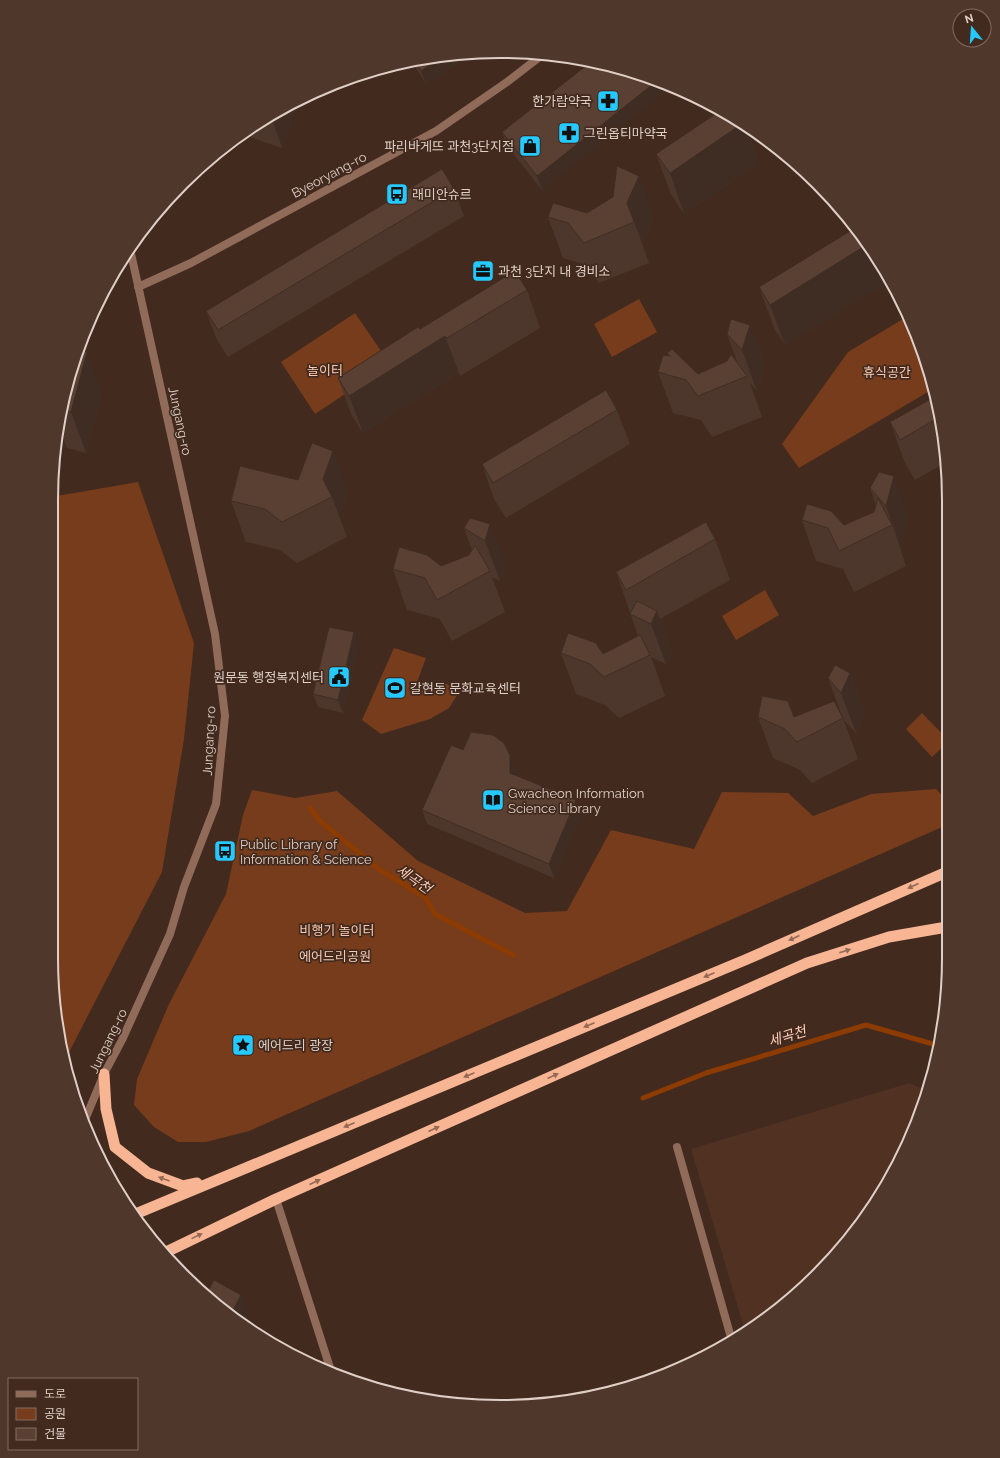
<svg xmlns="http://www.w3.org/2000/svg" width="1000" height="1458" font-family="Raleway,'Noto Sans KR',sans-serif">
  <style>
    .built { fill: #503122 }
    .green { fill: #773c1b }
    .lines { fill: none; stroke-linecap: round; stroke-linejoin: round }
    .stream { stroke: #8c3b02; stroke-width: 5 }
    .minor { stroke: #916b59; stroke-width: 8 }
    .tertiary { stroke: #916b59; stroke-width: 8 }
    .trunk { stroke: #f8b594; stroke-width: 11 }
    .wall { fill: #4d372c }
    .shaded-wall { fill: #3f2d24 }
    .building { fill: #5a4033; stroke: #3f2d24 }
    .oneway { fill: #946953 }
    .labels { text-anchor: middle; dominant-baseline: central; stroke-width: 3.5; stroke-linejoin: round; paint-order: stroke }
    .poi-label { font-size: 13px; fill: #dfcfc7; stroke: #422a1e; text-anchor: start }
    .street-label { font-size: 13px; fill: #dfcfc7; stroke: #422a1e }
    .park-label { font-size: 13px; fill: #f8c9b2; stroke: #422a1e }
    .water-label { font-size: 14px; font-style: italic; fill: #feceb8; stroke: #422a1e }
    .rim { fill: none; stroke: #dfcfc7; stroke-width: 2 }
  </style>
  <rect width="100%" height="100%" fill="#422a1e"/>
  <polygon class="built" points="909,1083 925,1090 903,1157 873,1208 818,1275 745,1331 691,1149"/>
  <g class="green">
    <polygon points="639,299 657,332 612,357 594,324"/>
    <polygon points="355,313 390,364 315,414 281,362"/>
    <polygon points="908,316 915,328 933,389 799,468 782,444 848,352"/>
    <polygon points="138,482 194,643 184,739 162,872 65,1060 55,1017 51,497"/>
    <polygon points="765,590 779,615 736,640 722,616"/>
    <polygon points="394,648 426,658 413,693 447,684 459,692 449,708 430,719 381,734 362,720"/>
    <polygon points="922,713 949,741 932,757 906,729"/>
    <polygon points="936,789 949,803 949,824 249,1131 206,1142 178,1142 154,1127 134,1105 137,1079 169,1004 226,894 243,815 252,790 295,798 337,791 418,861 525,913 567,911 611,830 694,849 722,792 788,793 813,816 871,794"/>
  </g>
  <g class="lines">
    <g class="stream">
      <polyline points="310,808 320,821 380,870 425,897 435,914 513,955"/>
      <polyline points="643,1098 706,1073 866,1025 940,1046"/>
    </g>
    <polyline class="minor" points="677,1147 732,1341"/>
    <g class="tertiary">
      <polyline points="138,287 191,263 436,131 507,82 542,55"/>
      <polyline points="84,1122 104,1074 122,1040 170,934 184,887 216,804 225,716 215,634 130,249"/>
      <polyline points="276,1199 332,1374"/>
    </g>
    <g class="trunk">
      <polyline points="104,1074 106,1109 115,1147 148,1173 183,1186 197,1183"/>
      <polyline points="133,1215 745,960 949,871"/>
      <polyline points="162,1254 276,1199 807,963 889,937 941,928 949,929"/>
    </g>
  </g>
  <g class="wall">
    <polygon points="473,54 426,84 411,60 412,60"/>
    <polygon points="592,61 542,190 507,146 502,132"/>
    <polygon points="298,102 282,148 241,134 250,127"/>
    <polygon points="720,111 745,124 759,163 684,214 671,194 656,154"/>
    <polygon points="454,189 464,216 228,357 216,338 206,311"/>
    <polygon points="587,213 654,217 642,243 649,263 599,283 583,264 563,258 548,217"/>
    <polygon points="873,250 889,281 785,345 774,328 759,287"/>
    <polygon points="527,290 540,328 460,376 459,373 363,433 352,416 338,378 420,329"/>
    <polygon points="750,325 765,366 757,391 750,383 762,417 712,437 701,420 673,413 658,372 668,356 667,353 698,374 737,362 727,334"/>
    <polygon points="81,350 102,392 86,453 67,448 58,426 60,413"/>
    <polygon points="617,410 630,444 506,518 494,499 482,464"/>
    <polygon points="940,412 945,463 915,480 905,463 890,422"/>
    <polygon points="870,488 909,517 900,547 899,545 906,566 854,592 843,569 816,561 802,520 844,525 874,512 876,505"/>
    <polygon points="348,492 339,516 347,537 297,563 280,550 246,542 231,501"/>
    <polygon points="470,518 505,565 500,581 492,577 505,612 452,641 440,619 407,610 393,569 441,566 469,555 472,550 464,528"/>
    <polygon points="715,539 730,580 660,619 672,652 666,664 651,657 665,696 619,718 605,705 576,694 561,653 603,654 638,636 616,572"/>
    <polygon points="359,646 343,713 318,707 313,694"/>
    <polygon points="850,673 865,714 856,733 843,719 828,678"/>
    <polygon points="758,717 794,717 843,718 858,759 812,783 800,770 773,758"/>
    <polygon points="463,750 515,769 515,775 581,814 554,878 427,824 422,810"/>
  </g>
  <g class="shaded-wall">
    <polygon points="473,54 426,84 421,71 442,57"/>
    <polygon points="657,81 673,86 542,190 537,176"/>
    <polygon points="298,102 282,148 271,116"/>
    <polygon points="743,123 745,124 759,163 684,214 670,173"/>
    <polygon points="639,176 654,217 642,243 627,203"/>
    <polygon points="868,244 873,250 889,281 785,345 770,305"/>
    <polygon points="750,325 765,366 757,391 742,350"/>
    <polygon points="445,336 459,373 363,433 349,396"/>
    <polygon points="87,352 102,392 86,453 71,412"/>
    <polygon points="333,451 348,492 339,516 332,497 323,479"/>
    <polygon points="894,476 909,517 900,547 886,506"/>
    <polygon points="490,524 505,565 500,581 485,541"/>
    <polygon points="657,611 672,652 666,664 651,624"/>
    <polygon points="354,632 359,646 343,713 338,700"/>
    <polygon points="850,673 865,714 856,733 841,693"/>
    <polygon points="510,755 515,769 515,787 510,773"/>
    <polygon points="576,800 581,814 554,878 549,864"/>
    <polygon points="241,1295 254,1330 230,1316"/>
  </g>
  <g class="building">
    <polygon points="442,57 421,71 414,60"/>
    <polygon points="592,61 657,81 537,176 502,132"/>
    <polygon points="720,111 743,123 670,173 656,154"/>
    <polygon points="617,166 639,176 627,203 634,222 584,243 568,223 548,217 553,203 587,213 613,197"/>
    <polygon points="442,169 454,189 218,330 206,311"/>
    <polygon points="855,228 868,244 770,305 759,287"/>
    <polygon points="515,271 527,290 447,338 445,336 349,396 338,378 418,327 420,329"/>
    <polygon points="731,319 750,325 742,350 727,334"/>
    <polygon points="672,349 698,374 727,361 731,354 747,376 698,396 686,380 658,372 663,355 670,356 667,353"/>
    <polygon points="81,350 87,352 71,412 61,410"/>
    <polygon points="606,390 617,410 493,483 482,464"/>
    <polygon points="936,396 941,416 900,440 890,422"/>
    <polygon points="312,443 333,451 323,479 332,497 282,522 265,509 231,501 240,466 298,480"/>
    <polygon points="879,472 894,476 886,506 870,488"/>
    <polygon points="878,498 892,525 839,551 828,528 802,520 807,504 831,511 844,525 874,512"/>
    <polygon points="470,518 490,524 485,541 464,528"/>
    <polygon points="706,522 715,539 626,590 616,572"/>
    <polygon points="475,545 490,571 437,600 425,578 393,569 399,547 427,555 441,566 469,555"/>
    <polygon points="637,601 657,611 651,624 630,614"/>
    <polygon points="329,627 354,632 338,700 313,694"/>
    <polygon points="568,633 596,643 603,654 640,635 650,655 604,677 590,664 561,653"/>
    <polygon points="835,665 850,673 841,693 828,678"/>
    <polygon points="762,696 788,701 794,717 834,701 843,718 797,742 785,729 758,717"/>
    <polygon points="471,732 493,735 504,743 510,755 510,773 576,800 549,864 422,810 451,745 463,750"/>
    <polygon points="214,1280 241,1295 230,1316 226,1314 206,1295"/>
  </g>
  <defs><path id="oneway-solid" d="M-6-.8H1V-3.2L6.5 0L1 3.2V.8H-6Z"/></defs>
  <g class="oneway">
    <use href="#oneway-solid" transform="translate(913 886) rotate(156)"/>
    <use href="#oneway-solid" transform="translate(794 938) rotate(156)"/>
    <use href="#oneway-solid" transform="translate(845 951) rotate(-18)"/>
    <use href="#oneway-solid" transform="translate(709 975) rotate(157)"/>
    <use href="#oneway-solid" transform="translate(589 1025) rotate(157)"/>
    <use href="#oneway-solid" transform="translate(469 1075) rotate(157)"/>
    <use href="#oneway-solid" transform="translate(553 1076) rotate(-24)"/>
    <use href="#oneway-solid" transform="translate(349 1125) rotate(157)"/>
    <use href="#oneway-solid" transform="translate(434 1129) rotate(-24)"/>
    <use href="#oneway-solid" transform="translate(164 1179) rotate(-160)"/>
    <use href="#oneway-solid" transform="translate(315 1182) rotate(-24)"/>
    <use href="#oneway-solid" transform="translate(197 1236) rotate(-26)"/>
  </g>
  <defs>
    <g id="pharmacy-square" transform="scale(1.15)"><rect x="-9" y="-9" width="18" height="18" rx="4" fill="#26c9fe" stroke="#422a1e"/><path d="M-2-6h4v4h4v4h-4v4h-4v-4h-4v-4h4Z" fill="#111"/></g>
    <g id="shop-square" transform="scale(1.15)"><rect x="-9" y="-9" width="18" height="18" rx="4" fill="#26c9fe" stroke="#422a1e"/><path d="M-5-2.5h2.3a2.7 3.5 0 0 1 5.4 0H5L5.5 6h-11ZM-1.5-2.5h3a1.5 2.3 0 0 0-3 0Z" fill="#111"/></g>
    <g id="bus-square" transform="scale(1.15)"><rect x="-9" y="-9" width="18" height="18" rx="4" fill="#26c9fe" stroke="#422a1e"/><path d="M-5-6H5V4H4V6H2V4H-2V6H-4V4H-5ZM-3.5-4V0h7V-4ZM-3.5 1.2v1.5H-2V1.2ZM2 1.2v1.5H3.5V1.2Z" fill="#111"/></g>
    <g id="office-square" transform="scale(1.15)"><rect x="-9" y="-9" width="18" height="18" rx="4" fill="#26c9fe" stroke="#422a1e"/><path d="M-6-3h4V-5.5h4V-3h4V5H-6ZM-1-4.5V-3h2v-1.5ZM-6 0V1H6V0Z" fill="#111"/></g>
    <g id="civic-square" transform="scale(1.15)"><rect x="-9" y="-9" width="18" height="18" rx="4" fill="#26c9fe" stroke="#422a1e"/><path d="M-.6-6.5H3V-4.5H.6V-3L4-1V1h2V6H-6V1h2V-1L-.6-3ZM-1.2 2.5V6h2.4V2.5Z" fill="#111"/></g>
    <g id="stadium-square" transform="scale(1.15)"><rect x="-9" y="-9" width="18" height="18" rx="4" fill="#26c9fe" stroke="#422a1e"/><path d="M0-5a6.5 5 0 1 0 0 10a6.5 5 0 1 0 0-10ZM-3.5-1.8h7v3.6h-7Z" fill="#111"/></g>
    <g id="library-square" transform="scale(1.15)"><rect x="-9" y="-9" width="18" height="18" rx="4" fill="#26c9fe" stroke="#422a1e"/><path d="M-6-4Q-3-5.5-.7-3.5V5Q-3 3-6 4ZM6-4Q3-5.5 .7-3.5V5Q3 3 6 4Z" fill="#111"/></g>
    <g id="sight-square" transform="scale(1.15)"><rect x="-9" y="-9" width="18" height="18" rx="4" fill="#26c9fe" stroke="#422a1e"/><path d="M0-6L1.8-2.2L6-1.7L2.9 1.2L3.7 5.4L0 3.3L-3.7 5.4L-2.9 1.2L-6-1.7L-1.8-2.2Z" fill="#111"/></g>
  </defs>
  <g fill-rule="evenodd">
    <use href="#pharmacy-square" x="608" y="101"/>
    <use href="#pharmacy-square" x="569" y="133"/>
    <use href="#shop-square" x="530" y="146"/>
    <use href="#bus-square" x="397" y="194"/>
    <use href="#office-square" x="483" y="271"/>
    <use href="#civic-square" x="339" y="677"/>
    <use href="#stadium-square" x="395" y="688"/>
    <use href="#library-square" x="493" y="800"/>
    <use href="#bus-square" x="225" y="851"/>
    <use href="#sight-square" x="243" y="1045"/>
  </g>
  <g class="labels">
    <g class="poi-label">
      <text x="592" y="101" text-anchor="end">한가람약국</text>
      <text x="584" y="133">그린옵티마약국</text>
      <text x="514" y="146" text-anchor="end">파리바게뜨 과천3단지점</text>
      <text x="412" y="194">래미안슈르</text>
      <text x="498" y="271">과천 3단지 내 경비소</text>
      <text x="324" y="677" text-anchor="end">원문동 행정복지센터</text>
      <text x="410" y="688">갈현동 문화교육센터</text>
      <text x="508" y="793">Gwacheon Information<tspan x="508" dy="15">Science Library</tspan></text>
      <text x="240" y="844">Public Library of<tspan x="240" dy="15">Information &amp; Science</tspan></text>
      <text x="258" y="1045">에어드리 광장</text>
    </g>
    <g class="street-label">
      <text transform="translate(329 175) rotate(-28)">Byeoryang-ro</text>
      <text transform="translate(180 421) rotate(78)">Jungang-ro</text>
      <text transform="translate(209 741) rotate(-87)">Jungang-ro</text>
      <text transform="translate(108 1041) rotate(-64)">Jungang-ro</text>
    </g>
    <g class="park-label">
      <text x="325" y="370">놀이터</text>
      <text x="887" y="372">휴식공간</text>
      <text x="337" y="930">비행기 놀이터</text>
      <text x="335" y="956">에어드리공원</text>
    </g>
    <g class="water-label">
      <text transform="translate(414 879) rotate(35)">세곡천</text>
      <text transform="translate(787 1036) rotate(-17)">세곡천</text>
    </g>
  </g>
  <path d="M0 0H1000V1458H0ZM500 58H500A442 442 0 0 1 942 500V958A442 442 0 0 1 500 1400H500A442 442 0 0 1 58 958V500A442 442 0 0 1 500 58Z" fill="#4f372c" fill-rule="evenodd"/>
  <path class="rim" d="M500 58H500A442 442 0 0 1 942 500V958A442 442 0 0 1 500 1400H500A442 442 0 0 1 58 958V500A442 442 0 0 1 500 58Z"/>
  <rect x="8" y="1378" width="130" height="72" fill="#422a1e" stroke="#816c62"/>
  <rect x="16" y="1391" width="20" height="6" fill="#916b59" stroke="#816c62"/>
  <text x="44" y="1398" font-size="12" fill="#dfcfc7">도로</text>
  <rect x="16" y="1408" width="20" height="12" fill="#773c1b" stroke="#816c62"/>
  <text x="44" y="1418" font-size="12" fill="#dfcfc7">공원</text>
  <rect x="16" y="1428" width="20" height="12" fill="#5a4033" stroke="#816c62"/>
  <text x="44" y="1438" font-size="12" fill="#dfcfc7">건물</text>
  <g transform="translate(972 28) rotate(343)"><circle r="19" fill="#422a1e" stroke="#816c62"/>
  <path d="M0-3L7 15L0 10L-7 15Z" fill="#26c9fe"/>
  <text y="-6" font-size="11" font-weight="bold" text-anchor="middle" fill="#dfcfc7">N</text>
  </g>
</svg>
